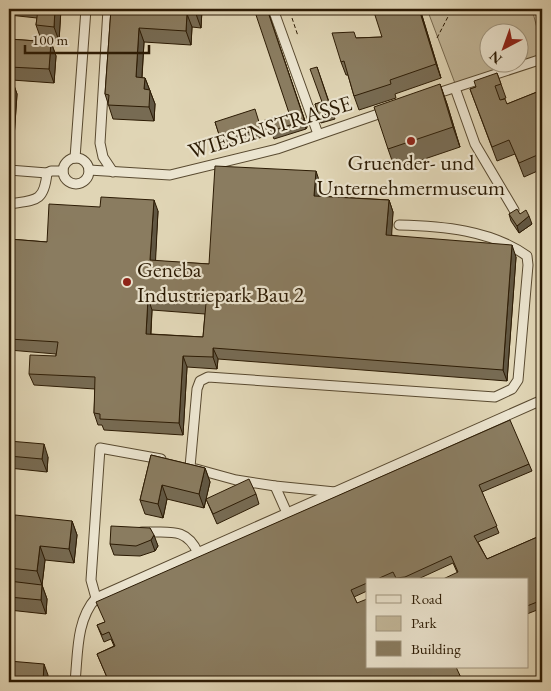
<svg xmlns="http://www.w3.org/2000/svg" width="551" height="691" font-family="'EB Garamond',serif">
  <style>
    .green { fill: #c1b597; stroke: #76684e; fill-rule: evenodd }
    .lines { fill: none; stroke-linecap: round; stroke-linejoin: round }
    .minor-casing { stroke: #594a30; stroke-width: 11 }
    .path { stroke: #2c1b04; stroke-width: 1; stroke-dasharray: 4 2.5; stroke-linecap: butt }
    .minor { stroke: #ebe4cf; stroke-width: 9 }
    .wall { fill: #776b53; stroke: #2c1b04; fill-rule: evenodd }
    .shaded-wall { fill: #615743; stroke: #2c1b04 }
    .building { fill: #8a7c60; stroke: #2c1b04; fill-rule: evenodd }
    .poi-dot { fill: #8f2418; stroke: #ebe4cf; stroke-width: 2 }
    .labels { text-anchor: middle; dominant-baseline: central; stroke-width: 4.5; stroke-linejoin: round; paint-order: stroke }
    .street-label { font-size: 22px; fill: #2c1b04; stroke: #ebe4cf }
    .poi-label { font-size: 22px; fill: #2c1b04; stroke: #ebe4cf }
  </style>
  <rect width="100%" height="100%" fill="#e0d5b5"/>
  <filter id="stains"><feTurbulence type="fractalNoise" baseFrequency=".004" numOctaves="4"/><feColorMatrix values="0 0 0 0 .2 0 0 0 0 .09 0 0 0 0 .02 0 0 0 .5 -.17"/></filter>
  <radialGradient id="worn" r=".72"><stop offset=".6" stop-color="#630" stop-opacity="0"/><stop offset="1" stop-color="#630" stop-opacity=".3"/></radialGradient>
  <path class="green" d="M 427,9 L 532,9 L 542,47 L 542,55 L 456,86 ZM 488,32 L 518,32 L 518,62 L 488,62 Z"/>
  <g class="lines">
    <g class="minor-casing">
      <g id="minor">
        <polyline points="108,9 100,143 103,157 113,172"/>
        <polyline points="273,9 318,134"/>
        <polyline points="541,9 542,11"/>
        <polyline points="455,88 475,144 514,210"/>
        <polyline points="435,94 542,59"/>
        <polyline points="75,158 86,9"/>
        <circle cx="76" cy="171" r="13"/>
        <polyline points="9,170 47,173 51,171 63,171"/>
        <polyline points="89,170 170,175 277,149 387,111"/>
        <path d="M 9,204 C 35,200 44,203 47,173"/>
        <path d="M 190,467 L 197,389 L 200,381 L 208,377 L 495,397 L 512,389 L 518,380 L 528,265 L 527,256 C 491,230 442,226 399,225"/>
        <polyline points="196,469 236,480 275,486 335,492"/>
        <polyline points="275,486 287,513"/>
        <path d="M 142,532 C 168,533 186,526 198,553"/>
        <polyline points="96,598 91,580 100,448 161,459"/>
        <path d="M 75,682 C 78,654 76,620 96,598 L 542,400"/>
      </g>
    </g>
    <g class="path">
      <polyline points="292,18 298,36"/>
      <polyline points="437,38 452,9"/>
    </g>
    <use href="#minor" class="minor"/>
  </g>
  <g class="wall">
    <polygon points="9,9 61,9 59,41 41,39 36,25 37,18 9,15"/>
    <polygon points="111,9 202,9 201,28 192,27 191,45 144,42 142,78 145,78 155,104 154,121 113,119 105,94"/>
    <polygon points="267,9 307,127 306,129 274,139 272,134 224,149 215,122 260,122 289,113"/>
    <polygon points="420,9 441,78 395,94 396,98 359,110 354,96 348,75 346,75 341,62 356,38 382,37"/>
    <polygon points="9,39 51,42 56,56 54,83 12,80 17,94 14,138 9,137"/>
    <polygon points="317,67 335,119 321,123 315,104 322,102"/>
    <polygon points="497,73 506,98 501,100 507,104 542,90 542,169 524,177 515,154 497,161 470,89 476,87"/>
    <polygon points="440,84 447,104 460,147 395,169 388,149"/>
    <path d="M 320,183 L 319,196 L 389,200 L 393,212 L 391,235 L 516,257 L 507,381 L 218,359 L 217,369 L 187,367 L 183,435 L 104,430 L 102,425 L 98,425 L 94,413 L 95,389 L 34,385 L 29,374 L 56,356 L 56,354 L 9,350 L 9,239 L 47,242 L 158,211 L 155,261 L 209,264 ZM 152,310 L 205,314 L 203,337 L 151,334 Z"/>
    <polygon points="509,214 520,214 532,224 519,233 511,221"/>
    <polygon points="9,441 48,457 47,472 9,468"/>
    <polygon points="151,455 205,468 210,482 206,499 256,494 259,504 217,524 206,499 204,508 167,499 163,518 145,514 140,500"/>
    <polygon points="529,464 532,471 482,492 499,533 478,542 487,559 542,535 542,608 527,614 527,580 457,572 453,563 416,580 396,580 395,579 393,580 367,580 367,591 354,597 357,603 463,682 109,682 97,654 114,646 111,639 104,642 97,625"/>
    <polygon points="72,521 77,535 74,563 45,560 42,585 47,599 46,614 9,610 9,543 13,544"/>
    <polygon points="150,528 158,546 155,551 140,556 114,555 110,544"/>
  </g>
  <g class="shaded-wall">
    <polygon points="55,9 61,9 59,41 54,27"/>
    <polygon points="196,9 202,9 201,28 196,14"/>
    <polygon points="267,9 307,127 306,129 303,121"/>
    <polygon points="419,9 420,9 441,78 436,64"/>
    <polygon points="187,14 192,27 191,45 186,31"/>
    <polygon points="139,28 144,42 141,91 136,77"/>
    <polygon points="51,42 56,56 54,83 49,69"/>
    <polygon points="145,78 155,104 154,121 149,107 144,89"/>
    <polygon points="12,80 17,94 14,138 9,124"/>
    <polygon points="440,84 447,104 460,147 453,127"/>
    <polygon points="316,171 320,183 318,207 314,196"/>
    <polygon points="154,200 158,211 155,272 150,260"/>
    <polygon points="389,200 393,212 391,246 386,235"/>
    <polygon points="529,216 532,224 519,233 517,226"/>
    <polygon points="512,245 516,257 507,381 503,370"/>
    <polygon points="148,298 152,310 150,345 146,334"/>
    <polygon points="213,348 218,359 217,369 213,357"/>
    <polygon points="183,356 187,367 183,435 179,423"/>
    <polygon points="44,444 48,457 47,472 42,459"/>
    <polygon points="205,468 210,482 204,508 199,494"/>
    <polygon points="162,485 167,499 163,518 158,504"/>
    <polygon points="72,521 77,535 74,563 69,549"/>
    <polygon points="154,535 158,546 155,551 151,540"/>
    <polygon points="40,546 45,560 42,585 37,571"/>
    <polygon points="42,585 47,599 46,614 41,600"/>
    <polygon points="44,664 48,675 48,682 43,682"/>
  </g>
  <g class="building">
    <polygon points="38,9 55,9 54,27 36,25"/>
    <polygon points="111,9 196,9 196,14 187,14 186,31 139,28 136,77 145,78 144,89 150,90 149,107 108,105 109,95 105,94"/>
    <polygon points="254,9 267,9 304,119 303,121 271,131 269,126 221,141 215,122 255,109 259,122 289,113"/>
    <polygon points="373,9 419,9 436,64 390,80 391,84 354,96 344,61 341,62 332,33 354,32 356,38 382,37"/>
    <polygon points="9,39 51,42 49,69 9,67"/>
    <polygon points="317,67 332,112 319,116 315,104 322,102 310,69"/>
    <polygon points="497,73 501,84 495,86 500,100 505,99 507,104 542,90 542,153 519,163 509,140 492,147 470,89 476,87 474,81"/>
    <polygon points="9,80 12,80 9,124"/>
    <polygon points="440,84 453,127 388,149 374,107"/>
    <path d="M 215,166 L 316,171 L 314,196 L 389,200 L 386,235 L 512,245 L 503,370 L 213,348 L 213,357 L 183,356 L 179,423 L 100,419 L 100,414 L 94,413 L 95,377 L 29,374 L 30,355 L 56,356 L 58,342 L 9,339 L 9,239 L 47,242 L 49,204 L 100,207 L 101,197 L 154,200 L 150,260 L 209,264 ZM 148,298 L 206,303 L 203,337 L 146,334 Z"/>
    <polygon points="517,209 520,214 526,210 529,216 517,226 509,214"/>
    <polygon points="510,420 529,464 479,485 497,526 474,536 487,559 542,535 542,600 527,606 527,580 441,580 458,572 451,556 405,577 396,578 393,572 375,580 367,580 367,583 351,590 357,603 367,599 367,667 456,667 463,682 109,682 97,654 115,646 109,632 102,635 97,625 105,622 96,602"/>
    <polygon points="9,441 44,444 42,459 9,456"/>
    <polygon points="151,455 205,468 199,494 162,485 158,504 140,500"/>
    <polygon points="249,479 256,494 213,514 206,499"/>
    <polygon points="15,515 72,521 69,549 40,546 37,571 9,568 9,543 13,544"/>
    <polygon points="111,526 150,528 154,535 151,540 136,546 110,544"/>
    <polygon points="9,581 42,585 41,600 9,597"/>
    <polygon points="9,661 44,664 43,682 9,682"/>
  </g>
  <g class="poi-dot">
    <circle cx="411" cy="141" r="5"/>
    <circle cx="127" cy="282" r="5"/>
  </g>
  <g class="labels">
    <g class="street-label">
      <text transform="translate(270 127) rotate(-17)">WIESENSTRASSE</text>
    </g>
    <g class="poi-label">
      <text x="411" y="162">Gruender- und<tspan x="411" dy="25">Unternehmermuseum</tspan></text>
      <text x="137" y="269" text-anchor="start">Geneba<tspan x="137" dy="25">Industriepark Bau 2</tspan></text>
    </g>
  </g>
  <rect width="551" height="691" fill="none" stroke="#e0d5b5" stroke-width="30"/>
  <rect x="10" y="10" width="531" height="671" fill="none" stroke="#2c1b04" stroke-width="2.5"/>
  <rect x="15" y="15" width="521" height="661" fill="none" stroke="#2c1b04"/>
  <rect x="366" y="578" width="162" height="90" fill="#ebe4cf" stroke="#9f947e"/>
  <rect x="376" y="595" width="25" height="8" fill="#ebe4cf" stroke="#9f947e"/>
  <text x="411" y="604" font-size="15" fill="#2c1b04">Road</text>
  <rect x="376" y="616" width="25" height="15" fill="#c1b597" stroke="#9f947e"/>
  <text x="411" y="628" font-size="15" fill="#2c1b04">Park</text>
  <rect x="376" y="641" width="25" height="15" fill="#8a7c60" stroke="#9f947e"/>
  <text x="411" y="654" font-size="15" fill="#2c1b04">Building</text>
  <g transform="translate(504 48) rotate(221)"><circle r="24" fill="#ebe4cf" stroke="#9f947e"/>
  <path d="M0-4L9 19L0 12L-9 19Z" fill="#8f2418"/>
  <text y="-8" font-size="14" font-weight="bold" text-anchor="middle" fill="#2c1b04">N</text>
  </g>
  <path d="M25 45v8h124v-8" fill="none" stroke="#2c1b04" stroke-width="2.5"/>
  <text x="32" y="45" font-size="15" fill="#2c1b04" stroke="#ebe4cf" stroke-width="4" paint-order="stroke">100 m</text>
  <rect width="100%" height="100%" filter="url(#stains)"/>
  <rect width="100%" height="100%" fill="url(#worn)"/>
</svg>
